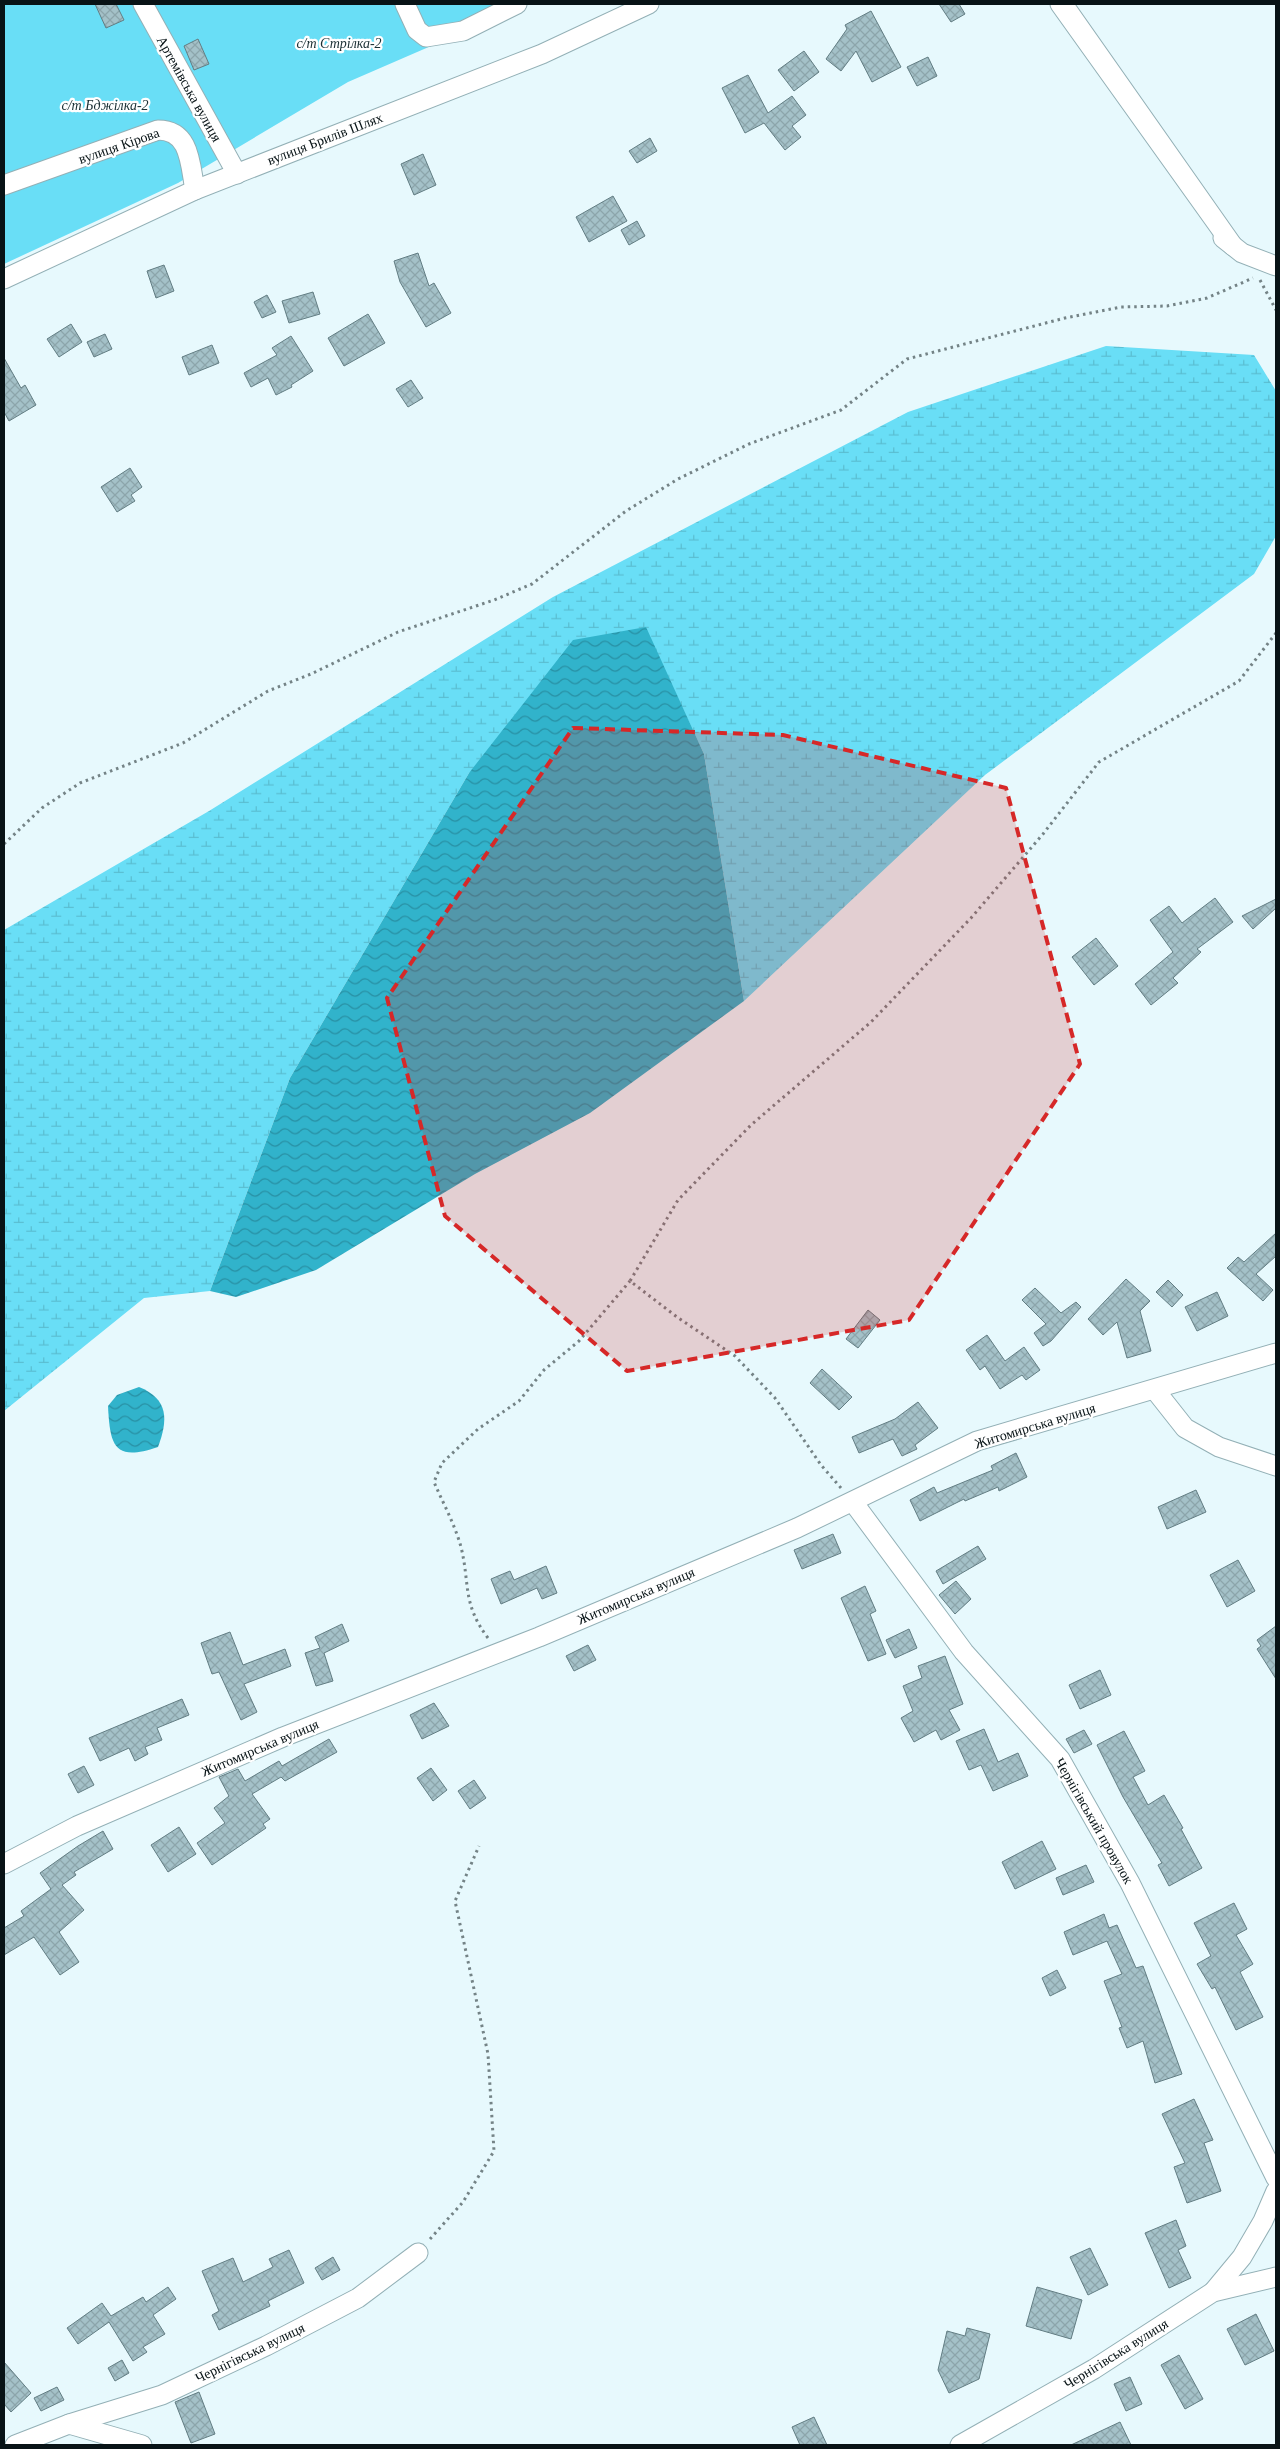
<svg xmlns="http://www.w3.org/2000/svg" width="1280" height="2449" font-family="'Times New Roman',serif">
  <style>
    .wetland { fill: url(#wetland-marsh) }
    .garden { fill: #69def6 }
    .water { fill: url(#water-waves) }
    .building { fill: url(#building-cross-hatch); stroke: #627d83 }
    .lines { fill: none; stroke-linecap: round; stroke-linejoin: round }
    .minor-casing { stroke: #93b0b6; stroke-width: 21 }
    .path { stroke: #748386; stroke-width: 3; stroke-dasharray: 2.5 4; stroke-linecap: butt }
    .minor { stroke: #fff; stroke-width: 19 }
    .marked { fill: #d62828; fill-opacity: 0.2; stroke: #d62828; stroke-width: 4; stroke-dasharray: 10 6; stroke-linejoin: round }
    .labels { text-anchor: middle; dominant-baseline: central; stroke-width: 4.5; stroke-linejoin: round; paint-order: stroke }
    .park-label { font-size: 14px; font-style: italic; fill: #1a2f34; stroke: #fff }
    .street-label { font-size: 14px; fill: #081316; stroke: #fff }
  </style>
  <defs>
    <pattern id="wetland-marsh" width="20" height="14" patternUnits="userSpaceOnUse" patternTransform="scale(1.25)"><rect width="20" height="14" fill="#69def6"/><path d="M1 5h8M5 5V1M11 12h8M15 12V8" fill="none" stroke="#5abed2"/></pattern>
    <pattern id="water-waves" width="16" height="10" patternUnits="userSpaceOnUse" patternTransform="scale(1.25)"><rect width="16" height="10" fill="#31b3cb"/><path d="M0 5q4-4 8 0t8 0" fill="none" stroke="#2890a4"/></pattern>
    <pattern id="building-cross-hatch" width="8" height="8" patternUnits="userSpaceOnUse" patternTransform="scale(1.25)"><rect width="8" height="8" fill="#a4c1c8"/><path d="M0 0l8 8M0 8l8-8" fill="none" stroke="#8ca5ab"/></pattern>
  </defs>
  <rect width="100%" height="100%" fill="#e7f9fd"/>
  <polygon class="wetland" points="1106,346 1254,355 1276,391 1276,536 1254,574 985,775 744,1001 704,754 645,628 469,773 290,1078 210,1291 144,1298 4,1411 4,930 209,811 553,597 908,412"/>
  <polygon class="garden" points="4,4 528,4 348,82 178,183 4,264"/>
  <g class="water">
    <polygon points="646,627 704,754 744,1001 590,1113 475,1174 316,1270 236,1297 210,1291 290,1078 469,773 573,640"/>
    <path d="M 139,1387 C 169,1399 168,1420 158,1447 C 114,1462 110,1446 108,1406 L 117,1395 Z"/>
  </g>
  <g class="building">
    <polygon points="95,4 116,4 124,20 106,28"/>
    <polygon points="939,4 959,4 965,14 951,22"/>
    <polygon points="871,11 901,67 872,82 856,51 841,71 826,59 847,29 845,25"/>
    <polygon points="198,39 209,64 194,70 184,46"/>
    <polygon points="804,51 819,72 794,91 778,70"/>
    <polygon points="928,57 937,76 917,86 907,67"/>
    <polygon points="748,75 768,113 792,96 806,115 792,126 801,137 785,150 764,123 745,133 722,88"/>
    <polygon points="650,138 657,151 637,163 629,151"/>
    <polygon points="423,154 436,185 414,195 401,164"/>
    <polygon points="613,196 627,221 589,242 576,217"/>
    <polygon points="637,221 645,236 629,245 621,230"/>
    <polygon points="418,253 429,286 434,283 451,313 426,327 400,282 394,261"/>
    <polygon points="164,265 174,291 156,298 147,271"/>
    <polygon points="313,292 320,314 289,323 282,301"/>
    <polygon points="267,295 276,312 262,318 254,302"/>
    <polygon points="368,314 385,343 344,366 328,338"/>
    <polygon points="71,324 82,342 59,357 47,339"/>
    <polygon points="105,334 112,349 94,357 87,342"/>
    <polygon points="291,336 313,371 291,385 292,387 276,395 268,378 251,387 244,373 277,355 272,348"/>
    <polygon points="212,345 219,363 189,375 182,357"/>
    <polygon points="4,358 21,388 25,385 36,405 9,421 4,412"/>
    <polygon points="411,380 423,398 408,407 396,389"/>
    <polygon points="130,468 142,487 131,495 135,501 117,512 101,487"/>
    <polygon points="1215,898 1233,922 1197,949 1201,952 1173,978 1178,983 1151,1005 1135,984 1173,952 1150,920 1169,906 1182,923"/>
    <polygon points="1276,899 1276,908 1253,929 1242,916"/>
    <polygon points="1096,938 1118,966 1094,985 1072,957"/>
    <polygon points="1276,1233 1276,1256 1256,1274 1273,1290 1263,1301 1227,1268 1238,1257 1244,1262"/>
    <polygon points="1126,1279 1150,1301 1140,1311 1151,1351 1127,1358 1117,1322 1103,1335 1088,1319"/>
    <polygon points="1168,1280 1183,1295 1172,1307 1156,1292"/>
    <polygon points="1035,1288 1061,1313 1076,1302 1081,1307 1051,1341 1043,1346 1034,1333 1046,1324 1022,1300"/>
    <polygon points="1217,1292 1228,1316 1197,1331 1185,1307"/>
    <polygon points="868,1310 880,1320 858,1348 846,1339"/>
    <polygon points="987,1335 1005,1361 1024,1347 1040,1370 1026,1380 1022,1375 1000,1389 985,1366 980,1370 966,1350"/>
    <polygon points="822,1369 852,1397 839,1410 810,1383"/>
    <polygon points="918,1402 938,1428 915,1445 917,1449 902,1456 893,1439 859,1453 852,1437 895,1419"/>
    <polygon points="1016,1453 1027,1477 999,1491 998,1487 965,1501 964,1499 920,1521 910,1500 934,1487 937,1493 993,1470 991,1466"/>
    <polygon points="1196,1490 1206,1512 1167,1529 1158,1507"/>
    <polygon points="833,1534 841,1553 802,1569 794,1550"/>
    <polygon points="978,1546 986,1559 943,1584 936,1571"/>
    <polygon points="1238,1560 1255,1591 1227,1607 1210,1575"/>
    <polygon points="546,1566 557,1593 542,1599 537,1588 501,1604 491,1579 510,1571 514,1580"/>
    <polygon points="956,1581 971,1599 955,1614 939,1595"/>
    <polygon points="865,1586 876,1611 870,1614 886,1654 868,1661 841,1598"/>
    <polygon points="342,1624 349,1641 324,1653 333,1681 316,1686 305,1653 320,1648 315,1637"/>
    <polygon points="1276,1626 1276,1679 1257,1649 1261,1646 1257,1640"/>
    <polygon points="909,1629 917,1648 895,1658 886,1640"/>
    <polygon points="230,1632 243,1665 285,1649 291,1666 244,1684 257,1712 241,1720 219,1672 212,1674 201,1643"/>
    <polygon points="588,1645 596,1660 574,1671 566,1656"/>
    <polygon points="945,1656 963,1704 949,1710 960,1730 941,1740 936,1730 914,1742 901,1718 913,1711 903,1686 922,1678 918,1666"/>
    <polygon points="1100,1670 1111,1695 1080,1709 1069,1685"/>
    <polygon points="182,1699 189,1715 157,1728 162,1740 145,1747 148,1754 135,1761 129,1748 100,1761 89,1738"/>
    <polygon points="434,1703 449,1726 422,1739 410,1715"/>
    <polygon points="984,1729 998,1762 1018,1753 1028,1776 993,1791 981,1765 969,1770 956,1741"/>
    <polygon points="1084,1730 1092,1744 1074,1753 1066,1739"/>
    <polygon points="1124,1731 1145,1771 1133,1777 1148,1805 1164,1795 1183,1828 1181,1829 1202,1868 1169,1886 1158,1865 1162,1863 1123,1797 1097,1745"/>
    <polygon points="329,1739 337,1752 285,1781 281,1777 252,1794 270,1819 263,1824 266,1828 212,1865 197,1843 225,1823 214,1808 229,1796 219,1777 238,1769 245,1781 279,1761 282,1766"/>
    <polygon points="84,1766 94,1785 78,1793 68,1774"/>
    <polygon points="431,1768 447,1790 433,1801 417,1778"/>
    <polygon points="474,1780 486,1798 470,1809 458,1791"/>
    <polygon points="179,1827 196,1854 168,1872 151,1845"/>
    <polygon points="103,1831 113,1849 74,1872 76,1875 62,1885 84,1910 59,1932 79,1962 60,1975 34,1937 4,1955 4,1928 24,1916 21,1911 51,1889 40,1873 78,1846"/>
    <polygon points="1042,1841 1056,1869 1015,1889 1002,1862"/>
    <polygon points="1086,1865 1094,1882 1063,1895 1056,1878"/>
    <polygon points="1234,1903 1247,1929 1236,1935 1253,1964 1240,1972 1263,2017 1236,2030 1215,1987 1212,1989 1197,1964 1211,1956 1194,1923"/>
    <polygon points="1104,1914 1109,1928 1117,1925 1136,1968 1143,1966 1182,2074 1155,2083 1143,2041 1127,2048 1119,2028 1122,2027 1104,1981 1122,1974 1107,1941 1073,1955 1064,1932"/>
    <polygon points="1057,1970 1066,1988 1050,1996 1042,1978"/>
    <polygon points="1194,2099 1213,2140 1204,2143 1221,2191 1187,2203 1174,2167 1185,2163 1162,2114"/>
    <polygon points="1176,2220 1186,2246 1178,2250 1191,2278 1169,2288 1145,2233"/>
    <polygon points="1090,2248 1108,2285 1088,2295 1070,2257"/>
    <polygon points="289,2250 304,2283 268,2301 270,2306 219,2330 212,2315 219,2311 202,2271 233,2258 243,2282 273,2267 269,2259"/>
    <polygon points="333,2257 340,2270 322,2280 315,2268"/>
    <polygon points="168,2287 176,2299 153,2315 165,2334 143,2347 147,2352 133,2361 109,2322 78,2344 67,2328 102,2303 111,2316 143,2297 146,2302"/>
    <polygon points="1037,2287 1082,2300 1071,2339 1026,2326"/>
    <polygon points="1256,2314 1274,2351 1245,2365 1227,2329"/>
    <polygon points="967,2328 990,2334 979,2379 949,2393 938,2370 947,2331 965,2336"/>
    <polygon points="1179,2355 1203,2399 1185,2409 1161,2365"/>
    <polygon points="122,2360 129,2373 115,2381 108,2368"/>
    <polygon points="4,2362 31,2393 11,2412 4,2404"/>
    <polygon points="1130,2377 1142,2404 1126,2411 1114,2384"/>
    <polygon points="57,2387 64,2400 41,2411 34,2398"/>
    <polygon points="199,2392 215,2434 191,2443 175,2402"/>
    <polygon points="814,2417 827,2445 800,2445 792,2427"/>
    <polygon points="1120,2422 1131,2445 1071,2445"/>
  </g>
  <g class="lines">
    <g class="minor-casing">
      <g id="minor">
        <polyline points="143,4 237,174"/>
        <polyline points="405,4 417,30 426,37 463,31 517,4"/>
        <polyline points="1060,4 1233,246 1063,4"/>
        <path d="M 4,185 L 158,130 C 191,130 190,165 195,190"/>
        <polyline points="1223,238 1242,253 1276,266"/>
        <polyline points="4,279 195,190 542,54 649,4"/>
        <polyline points="1155,1390 1185,1428 1219,1447 1276,1466"/>
        <polyline points="853,1502 964,1652 1060,1759 1130,1883 1276,2178"/>
        <polyline points="4,1864 77,1826 283,1737 539,1637 797,1528 977,1441 1276,1353"/>
        <polyline points="1213,2292 1242,2257 1263,2221 1276,2191"/>
        <polyline points="69,2424 162,2395 266,2346 358,2298 418,2253"/>
        <polyline points="15,2445 69,2424 142,2445"/>
        <polyline points="960,2445 1094,2369 1213,2292 1276,2277"/>
      </g>
    </g>
    <g class="path">
      <polyline points="1260,280 1276,310"/>
      <polyline points="4,844 42,808 80,783 183,743 268,691 311,674 398,632 494,600 532,584 626,511 678,479 749,444 841,410 907,359 1065,318 1121,307 1167,306 1207,298 1253,278"/>
      <polyline points="841,1488 821,1465 775,1398 735,1356 677,1317 630,1281 678,1200 751,1125 871,1022 971,918 1043,834 1099,762 1239,681 1276,633"/>
      <path d="M 488,1638 C 462,1604 470,1583 461,1547 C 455,1525 443,1503 434,1482 L 442,1463 L 478,1429 L 519,1401 L 544,1370 L 579,1341 L 630,1281"/>
      <polyline points="430,2239 463,2202 494,2151 488,2054 455,1901 479,1846"/>
    </g>
    <use href="#minor" class="minor"/>
  </g>
  <path class="marked" d="M 573,728 L 783,735 L 1006,788 L 1080,1064 L 909,1320 L 627,1371 L 445,1216 L 387,998 Z"/>
  <g class="labels">
    <g class="park-label">
      <text x="339" y="43">с/т Стрілка-2</text>
      <text x="105" y="105">с/т Бджілка-2</text>
    </g>
    <g class="street-label">
      <text transform="translate(189 89) rotate(61)">Артемівська вулиця</text>
      <text transform="translate(325 139) rotate(-21)">вулиця Брилів Шлях</text>
      <text transform="translate(119 146) rotate(-19)">вулиця Кірова</text>
      <text transform="translate(1035 1426) rotate(-17)">Житомирська вулиця</text>
      <text transform="translate(636 1596) rotate(-23)">Житомирська вулиця</text>
      <text transform="translate(260 1748) rotate(-23)">Житомирська вулиця</text>
      <text transform="translate(1094 1821) rotate(60)">Чернігівський провулок</text>
      <text transform="translate(250 2353) rotate(-26)">Чернігівська вулиця</text>
      <text transform="translate(1116 2354) rotate(-32)">Чернігівська вулиця</text>
    </g>
  </g>
  <rect width="1280" height="2449" fill="none" stroke="#081316" stroke-width="10"/>
</svg>
